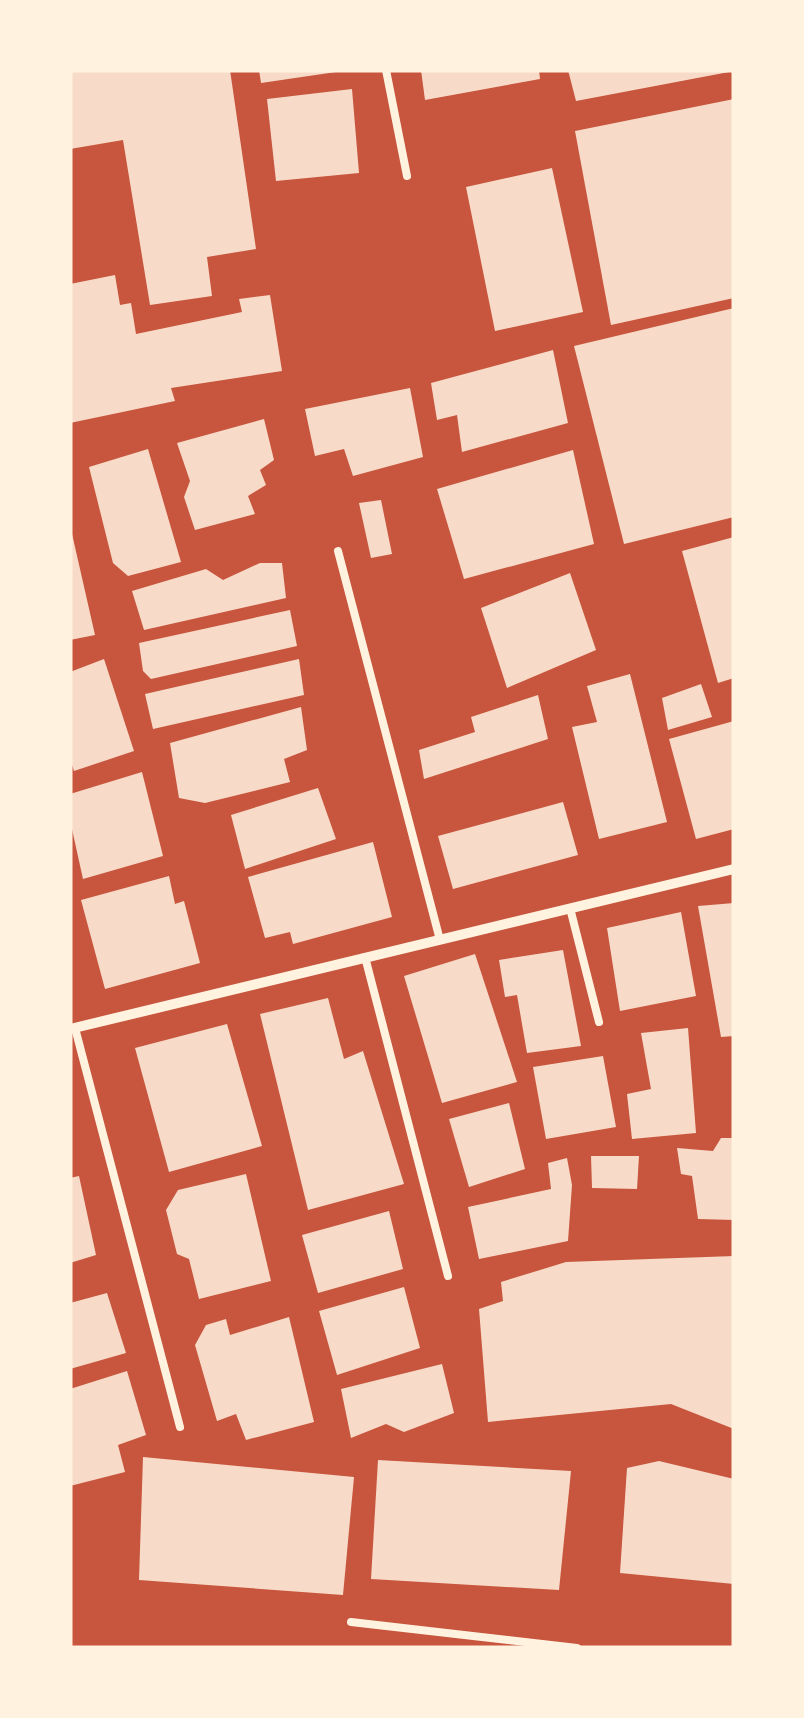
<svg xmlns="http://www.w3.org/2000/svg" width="804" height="1718" font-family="Inter,sans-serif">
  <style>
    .building { fill: #f7dbc8 }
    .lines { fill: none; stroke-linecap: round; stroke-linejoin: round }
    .service { stroke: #fff3e0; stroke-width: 8 }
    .minor { stroke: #fff3e0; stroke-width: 10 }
  </style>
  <rect width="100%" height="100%" fill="#c8553d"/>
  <g class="building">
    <polygon points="80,70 230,70 256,249 207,257 212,296 150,305 123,140 70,149 70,71"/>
    <polygon points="259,70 335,70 336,72 261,83"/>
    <polygon points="421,70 539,70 540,79 425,100"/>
    <polygon points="568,70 729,70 729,72 576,101"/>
    <polygon points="352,89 359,173 276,181 267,99"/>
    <polygon points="734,99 734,298 611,325 575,131"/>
    <polygon points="552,168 583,312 495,331 466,187"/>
    <polygon points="115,275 120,305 131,303 136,334 242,312 239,299 270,295 282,371 171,388 175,401 70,423 70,284"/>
    <polygon points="734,308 734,517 624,544 574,346"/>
    <polygon points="553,350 568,423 462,452 457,415 437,420 431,383"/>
    <polygon points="410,388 423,457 353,476 344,449 315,456 305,409"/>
    <polygon points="264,419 274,460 260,470 266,485 248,496 255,514 195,530 184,497 190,481 177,443"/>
    <polygon points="148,449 181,562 128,576 113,563 89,467"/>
    <polygon points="573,450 594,544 464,579 437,489"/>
    <polygon points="381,500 392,554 371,558 359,503"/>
    <polygon points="70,525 95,635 70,640"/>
    <polygon points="734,537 734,678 718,683 682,551"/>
    <polygon points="260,563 282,563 286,598 144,630 132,591 206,569 223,580"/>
    <polygon points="570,573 596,650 507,688 481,608"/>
    <polygon points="290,610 297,646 151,679 143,671 139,643"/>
    <polygon points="104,659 134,751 74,771 70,759 70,672"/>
    <polygon points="299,659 304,695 153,729 145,694"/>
    <polygon points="630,674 667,822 599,839 572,727 597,722 587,686"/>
    <polygon points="701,684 712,717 668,730 662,698"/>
    <polygon points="538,695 548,739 424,779 419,750 475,732 471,717"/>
    <polygon points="301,707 307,750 284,759 290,782 205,803 179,798 170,743"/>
    <polygon points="734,721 734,829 696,839 669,739"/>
    <polygon points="142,772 163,856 83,879 70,820 70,794"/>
    <polygon points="318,788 336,839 245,869 231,815"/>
    <polygon points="563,802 578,855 453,889 438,836"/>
    <polygon points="373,842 392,917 293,944 290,932 265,938 248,877"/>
    <polygon points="169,876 175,904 184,901 200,963 105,989 81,900"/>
    <polygon points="734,903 734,1036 721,1037 698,906"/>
    <polygon points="681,912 696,996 620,1011 607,928"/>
    <polygon points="563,950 581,1046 527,1053 517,995 505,997 499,960"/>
    <polygon points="475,954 517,1082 442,1103 404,976"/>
    <polygon points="328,998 344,1059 363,1051 404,1184 308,1210 260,1014"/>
    <polygon points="227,1024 262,1146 169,1172 135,1048"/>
    <polygon points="688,1028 696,1133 632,1139 627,1094 651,1089 641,1033"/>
    <polygon points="603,1056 616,1127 546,1139 533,1067"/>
    <polygon points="509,1103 525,1169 469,1187 449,1119"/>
    <polygon points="721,1138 734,1138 734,1220 698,1219 692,1176 681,1174 677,1148 713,1151"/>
    <polygon points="591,1156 639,1156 637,1189 592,1188"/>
    <polygon points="567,1158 572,1185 568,1241 479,1259 468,1207 551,1189 548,1163"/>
    <polygon points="246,1174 271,1281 199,1299 189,1259 177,1254 166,1210 178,1190"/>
    <polygon points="79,1176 96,1255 70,1263 70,1178"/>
    <polygon points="389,1211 403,1269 318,1293 302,1235"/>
    <polygon points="734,1256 734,1429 671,1404 488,1422 479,1309 503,1301 501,1282 566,1262"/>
    <polygon points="404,1287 420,1348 337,1375 319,1311"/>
    <polygon points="107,1293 126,1353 70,1369 70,1303"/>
    <polygon points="289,1317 314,1422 246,1440 236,1414 217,1421 195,1345 206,1325 226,1319 230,1335"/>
    <polygon points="442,1364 454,1413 404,1432 386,1424 351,1438 341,1389"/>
    <polygon points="127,1371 146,1435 118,1445 125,1472 70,1486 70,1389"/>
    <polygon points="143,1457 354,1477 343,1595 139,1580"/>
    <polygon points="378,1460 571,1471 559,1590 371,1579"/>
    <polygon points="659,1461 734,1479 734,1584 620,1573 627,1468"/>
  </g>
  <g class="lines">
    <g class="service">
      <polyline points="386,70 407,176"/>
      <polyline points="338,551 440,940"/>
      <polyline points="570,908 599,1022"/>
      <polyline points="365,957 448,1276"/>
      <polyline points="75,1028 180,1427"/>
      <polyline points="351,1622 577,1648"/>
    </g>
    <polyline class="minor" points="70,1029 734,869"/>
  </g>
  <rect width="804" height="1718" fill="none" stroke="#fff3e0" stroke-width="145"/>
</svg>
